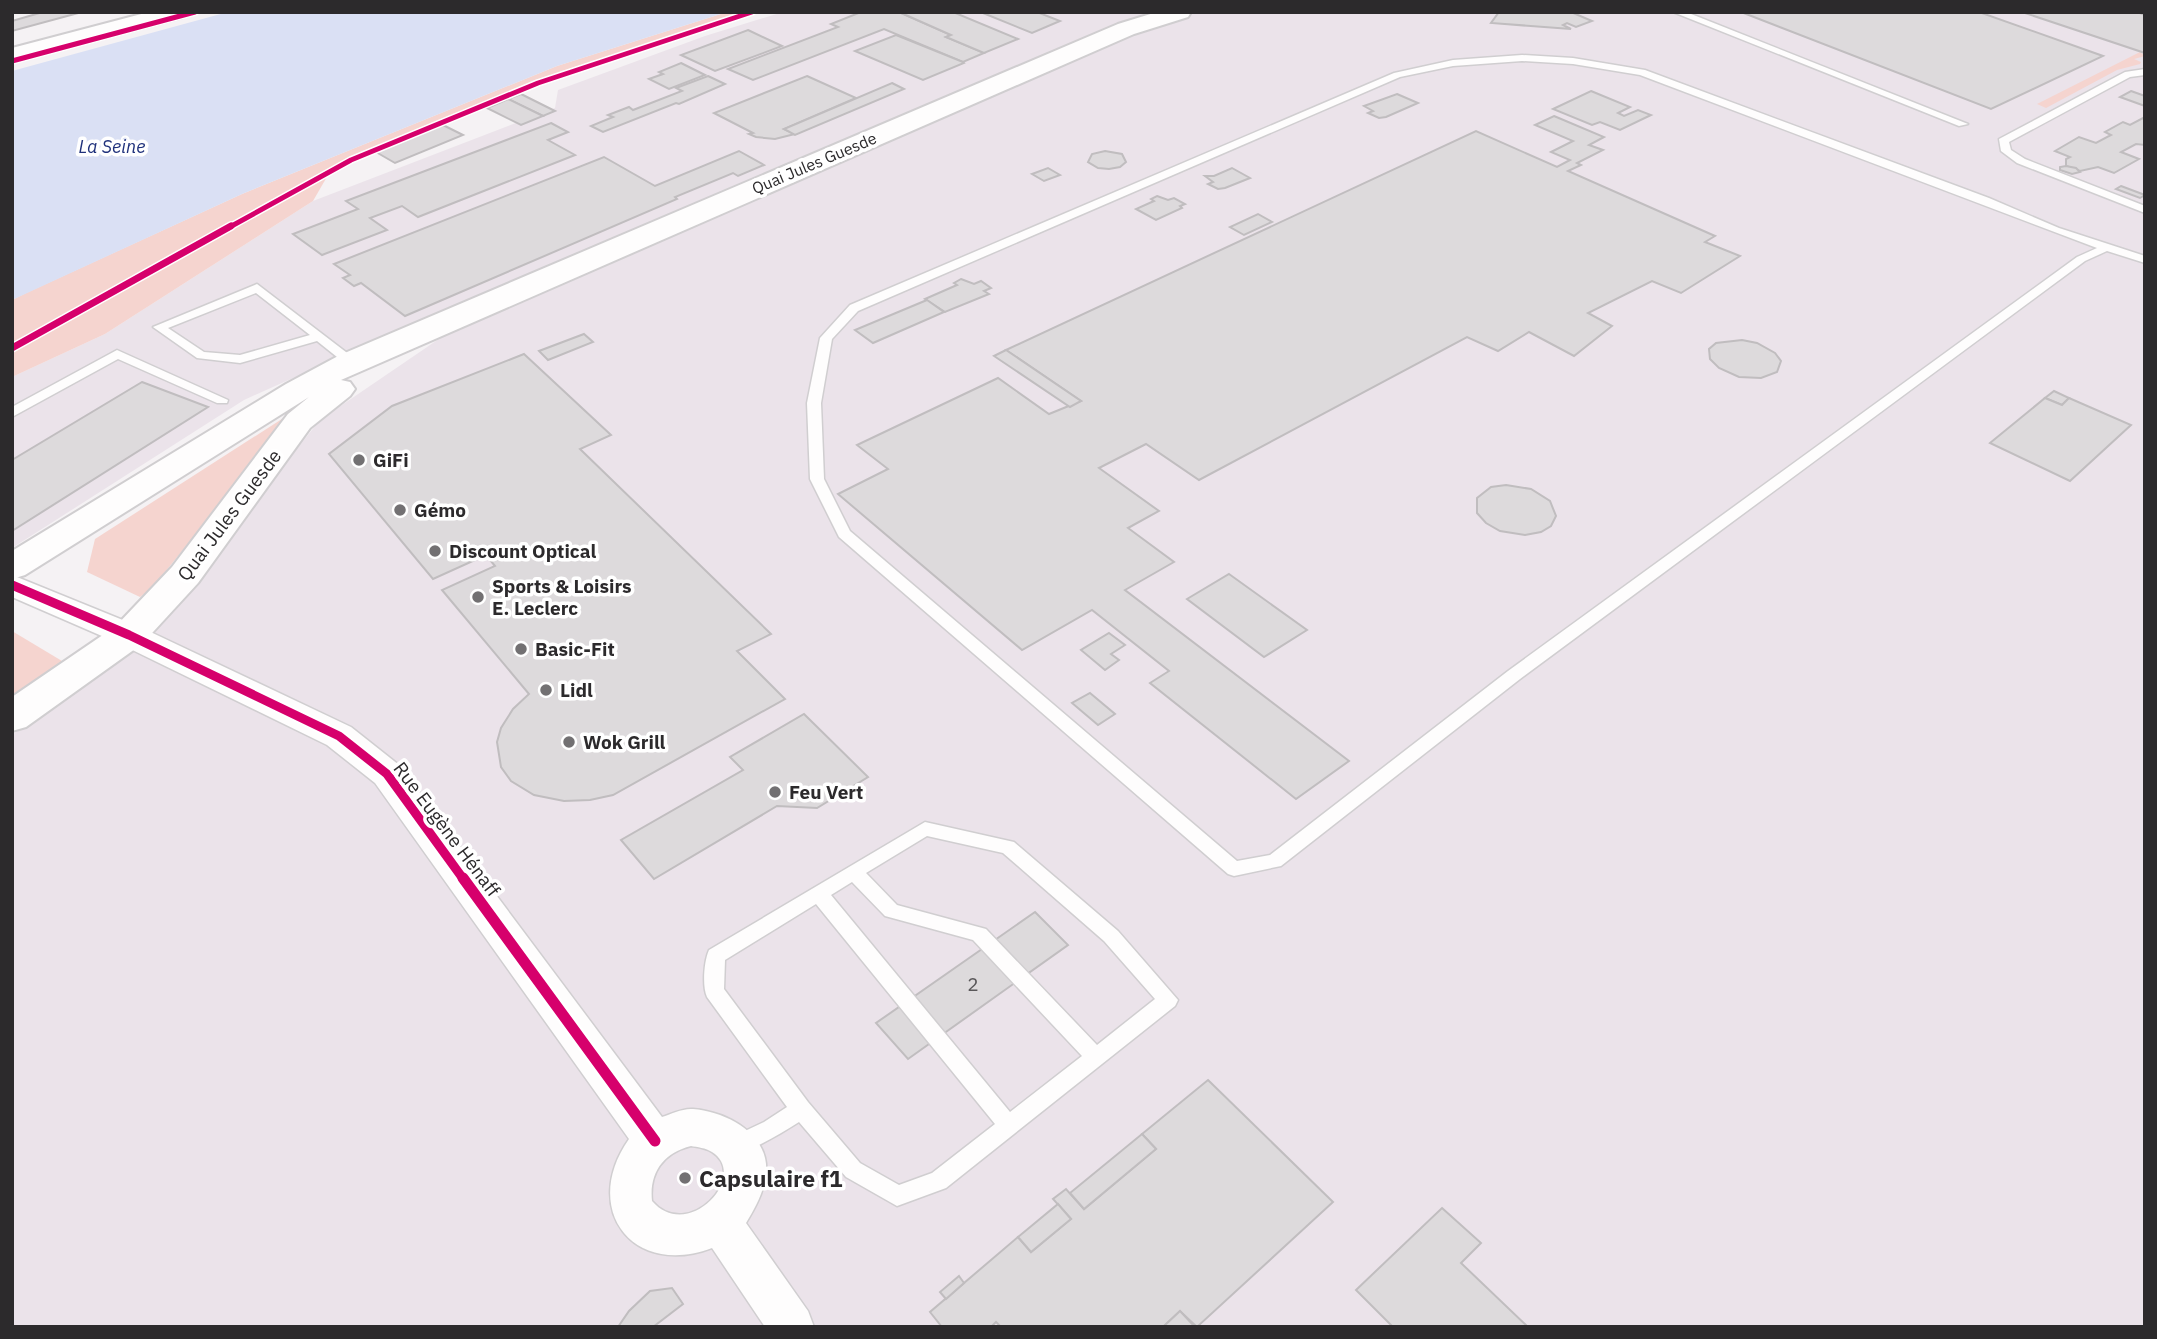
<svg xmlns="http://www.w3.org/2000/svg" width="2157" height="1339" font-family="'IBM Plex Sans',sans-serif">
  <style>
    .built { fill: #ebe3ea }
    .green { fill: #f5d4cf }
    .water { fill: #dae0f4 }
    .building { fill: #dddadc; stroke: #c0bdbf; stroke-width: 2 }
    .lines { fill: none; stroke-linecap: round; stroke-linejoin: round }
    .lane-casing { stroke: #d0ced0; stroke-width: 3 }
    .street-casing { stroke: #d0ced0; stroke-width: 3 }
    .secondary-casing { stroke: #d0ced0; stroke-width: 4 }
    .lane { fill: #fefdfd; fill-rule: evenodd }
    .street { fill: #fefdfd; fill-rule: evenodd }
    .secondary { fill: #fefdfd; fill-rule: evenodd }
    .cycleway-far3-casing { stroke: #fff; stroke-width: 8 }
    .cycleway-far2-casing { stroke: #fff; stroke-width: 10 }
    .cycleway-far1-casing { stroke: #fff; stroke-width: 13 }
    .cycleway-casing { stroke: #fff; stroke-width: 16 }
    .cycleway-far3 { stroke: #d6006c; stroke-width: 5 }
    .cycleway-far2 { stroke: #d6006c; stroke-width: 7 }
    .cycleway-far1 { stroke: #d6006c; stroke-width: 9 }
    .cycleway { stroke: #d6006c; stroke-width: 11 }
    .poi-dot { fill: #727072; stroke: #fff; stroke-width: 2.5 }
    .labels { text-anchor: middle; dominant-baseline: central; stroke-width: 7; stroke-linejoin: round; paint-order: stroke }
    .far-street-label { font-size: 16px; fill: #2c2a2c; stroke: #fff }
    .far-water-label { font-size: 18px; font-style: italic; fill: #1f317b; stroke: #fff }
    .poi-label { font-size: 19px; font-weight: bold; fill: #2c2a2c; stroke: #fff; text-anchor: start }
    .street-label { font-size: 19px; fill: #2c2a2c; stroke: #fff }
    .near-number-label { font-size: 19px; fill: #595759 }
    .near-poi-label { font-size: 23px; font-weight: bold; fill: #2c2a2c; stroke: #fff; text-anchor: start }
  </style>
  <rect width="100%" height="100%" fill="#f5f2f4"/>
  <polygon class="built" points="783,12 2145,12 2145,1327 12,1327 12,735 105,669 168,609 320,420 455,328 440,312 244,400 12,548 12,377 105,334 313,201 555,108 558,90 705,36"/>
  <g class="green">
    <polygon points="727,12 746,12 572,68 371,149 12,343 12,300 26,293 242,194 557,66"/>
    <polygon points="2140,52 2145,56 2134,59 2141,62 2140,64 2117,70 2046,108 2037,104"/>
    <polygon points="328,175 313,201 105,334 12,377 12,348"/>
    <polygon points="293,415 152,588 140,597 87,572 95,539 285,417"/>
    <polygon points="12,631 72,667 12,709"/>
  </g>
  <polygon class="water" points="228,12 727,12 557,66 242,194 12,300 12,71"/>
  <g class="building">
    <polygon points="43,12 82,12 12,31 12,21"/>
    <polygon points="861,12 899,12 951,35 946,37 984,53 963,62 884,29 753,80 728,69 838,27 831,24"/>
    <polygon points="899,12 953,12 1018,39 984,53 946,37 951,35"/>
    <polygon points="986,12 1037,12 1060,21 1032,33 983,13"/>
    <polygon points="1499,12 1571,12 1592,21 1576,27 1567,23 1563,25 1571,29 1491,23"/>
    <polygon points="1741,12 1979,12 2103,56 1991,109"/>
    <polygon points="2022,12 2137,12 2145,15 2145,53"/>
    <polygon points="748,30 782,46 715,71 681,55"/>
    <polygon points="896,35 963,62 964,63 923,80 855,51"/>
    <polygon points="681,63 705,75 669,89 649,79 663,74 659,72"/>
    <polygon points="708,76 725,84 679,104 676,103 603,132 591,126 613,117 608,115 629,107 633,110 682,91 676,88"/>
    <polygon points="807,76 856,98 784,129 795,134 775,139 756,137 749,134 753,133 714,113"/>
    <polygon points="892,83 904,89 795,135 784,129"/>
    <polygon points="1591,91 1630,107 1618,113 1624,116 1638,110 1651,115 1620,130 1600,122 1592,125 1553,109"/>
    <polygon points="2131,91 2145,96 2145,106 2120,97"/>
    <polygon points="521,94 555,111 543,116 508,99"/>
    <polygon points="1397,94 1418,103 1386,117 1379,118 1368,113 1373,111 1364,106"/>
    <polygon points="508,99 543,116 521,125 487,108"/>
    <polygon points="1554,116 1604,137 1589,145 1603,150 1577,163 1581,165 1568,171 1715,236 1705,242 1740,256 1681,293 1652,281 1588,313 1612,326 1574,356 1529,332 1498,351 1467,337 1199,480 1146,444 1099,468 1159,511 1128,528 1174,562 1125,590 1349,761 1296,799 1150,683 1169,671 1092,610 1022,650 838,494 888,469 857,445 998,378 1049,414 1081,401 1006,350 1476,131 1557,167 1570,160 1551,152 1573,141 1535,125"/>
    <polygon points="2145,117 2145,145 2136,144 2121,152 2139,159 2114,173 2098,167 2080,171 2066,166 2066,159 2070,157 2055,151 2079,137 2096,143 2111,135 2105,132 2123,122 2130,125"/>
    <polygon points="551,123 568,132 548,140 575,155 418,217 402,206 370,218 387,230 322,255 293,234 358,209 346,201"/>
    <polygon points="443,125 463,135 395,163 376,152"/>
    <polygon points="739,151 764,165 738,176 733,173 675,197 677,199 405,316 361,283 354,286 343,278 350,275 334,264 604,157 655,186"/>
    <polygon points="1105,151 1122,154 1126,162 1120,167 1109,169 1098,168 1088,162 1092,154"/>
    <polygon points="2066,166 2076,168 2080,172 2072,174 2060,170 2060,167"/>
    <polygon points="1048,168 1060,175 1044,181 1032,174"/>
    <polygon points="1232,168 1250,178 1225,188 1218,189 1208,184 1213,182 1205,176 1214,176"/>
    <polygon points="2121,186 2145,195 2140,198 2116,189"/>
    <polygon points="1157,196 1168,200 1174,198 1185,204 1180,206 1182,208 1156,220 1136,209 1154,201 1151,199"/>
    <polygon points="1258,214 1272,222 1244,235 1230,227"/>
    <polygon points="961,279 974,284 981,281 991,288 984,291 989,294 945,312 925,299 957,285 954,283"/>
    <polygon points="927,300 944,312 873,343 855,330"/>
    <polygon points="584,334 593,342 548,360 539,351"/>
    <polygon points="1742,340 1757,343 1775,353 1781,361 1777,372 1761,378 1739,377 1719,368 1710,359 1709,349 1716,343"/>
    <polygon points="1006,350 1081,401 1070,407 994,356"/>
    <polygon points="524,354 611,435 580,449 771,634 737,651 785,699 613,795 590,800 564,801 534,795 511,781 501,767 497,742 501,728 513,709 529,694 442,590 495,566 486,555 433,579 329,454 392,406"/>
    <polygon points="142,382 208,407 12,531 12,460"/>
    <polygon points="2054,391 2069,398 2062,405 2045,398"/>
    <polygon points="2045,398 2062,405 2069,398 2131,425 2070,481 1990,443"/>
    <polygon points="1506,485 1531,489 1550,501 1556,516 1551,526 1541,532 1525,535 1500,531 1486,523 1477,513 1477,498 1491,487"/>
    <polygon points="1229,574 1307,630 1264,657 1187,599"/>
    <polygon points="1109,633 1125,645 1111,654 1119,660 1105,670 1081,650"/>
    <polygon points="1090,693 1115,714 1098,725 1072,703"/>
    <polygon points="804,714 868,777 817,808 777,806 654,879 621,840 743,770 730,757"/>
    <polygon points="1035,912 1068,945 908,1059 876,1023"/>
    <polygon points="1208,1080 1333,1202 1197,1327 1180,1311 1163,1327 1001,1327 996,1322 991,1327 942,1327 930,1312 1018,1237 1031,1252 1071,1219 1053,1199 1066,1189 1084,1209 1156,1149 1142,1134"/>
    <polygon points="1142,1134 1156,1149 1084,1209 1070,1193"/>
    <polygon points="1058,1204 1071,1219 1031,1252 1018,1237"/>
    <polygon points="1442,1208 1481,1243 1461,1263 1528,1327 1393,1327 1356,1290"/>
    <polygon points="959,1276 964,1283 946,1299 940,1292"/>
    <polygon points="672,1288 683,1304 653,1327 618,1327 629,1311 650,1291"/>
    <polygon points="1180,1311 1195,1327 1163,1327"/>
  </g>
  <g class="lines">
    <g class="lane-casing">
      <g id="lane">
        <polygon points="1673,12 1686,12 1968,124 1959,126"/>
        <path d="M 1522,55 L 1573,58 L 1645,70 L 1989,198 L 2059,228 L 2145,256 L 2145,263 L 2107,251 L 2085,261 L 1520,679 L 1281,866 L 1234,876 L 1228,874 L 839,537 L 810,479 L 807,403 L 820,338 L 850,305 L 1394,73 L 1453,60 ZM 1522,61 L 1573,64 L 1640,75 L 2097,248 L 2077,257 L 1508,671 L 1270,855 L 1237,861 L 850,531 L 824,479 L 821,403 L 832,339 L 858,311 L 1400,77 L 1453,66 Z"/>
        <polygon points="2145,69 2145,75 2130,77 2009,142 2011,150 2025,159 2145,206 2145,213 2017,163 2001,151 1999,139 2125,72"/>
        <path d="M 257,284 L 355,359 L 355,365 L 347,365 L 317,341 L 240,363 L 197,358 L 153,327 ZM 256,293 L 310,335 L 240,355 L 204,352 L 168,328 Z"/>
        <polygon points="16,342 22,346 12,351 12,343"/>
        <polygon points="117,350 228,400 227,403 217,403 118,359 12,417 12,407"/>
        <path d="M 925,822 L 1014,842 L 1118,931 L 1178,1000 L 1175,1006 L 946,1188 L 897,1206 L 846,1177 L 799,1122 C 779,1135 759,1146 737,1155 L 730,1152 L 727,1145 L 730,1138 L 764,1122 L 787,1107 L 707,997 C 702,986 704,961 709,950 ZM 927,836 L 1003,853 L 1104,941 L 1155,999 L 1097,1045 L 986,929 L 897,905 L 866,873 ZM 852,882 L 885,916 L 973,940 L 1082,1056 L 1010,1112 L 831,895 ZM 816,904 L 995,1124 L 932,1173 L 899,1185 L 860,1163 L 808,1102 L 724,989 L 725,960 Z"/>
      </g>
    </g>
    <g class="street-casing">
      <path id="street" d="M 12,575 L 140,627 L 351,727 L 399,765 L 662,1117 C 671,1114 683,1108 693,1109 C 727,1112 770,1134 766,1174 C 764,1192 755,1208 746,1223 L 808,1311 L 814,1327 L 765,1327 L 712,1248 C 633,1278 580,1209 629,1139 L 375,783 L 327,745 L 118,643 L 12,597 ZM 691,1146 C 697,1147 706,1148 712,1152 C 750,1176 688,1243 652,1201 C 649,1173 663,1153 691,1146 Z"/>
    </g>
    <g class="secondary-casing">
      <g id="secondary">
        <polygon points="149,12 186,12 183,17 12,62 12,48"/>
        <polygon points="1157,12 1191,12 1188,17 1134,34 341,380 350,382 355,389 350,396 310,428 198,583 142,644 26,727 12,731 12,697 116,626 172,567 288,414 309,397 25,575 12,579 12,551 286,384 340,355 1118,24"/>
      </g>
    </g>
    <use href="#lane" class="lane"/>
    <use href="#street" class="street"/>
    <use href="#secondary" class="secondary"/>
    <g class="cycleway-far3-casing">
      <g id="cycleway-far3">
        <polyline points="12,61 195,12"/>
        <polyline points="228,228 351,160 538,83 752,12"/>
      </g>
    </g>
    <g class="cycleway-far2-casing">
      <polyline id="cycleway-far2" points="12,348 231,226"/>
    </g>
    <g class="cycleway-far1-casing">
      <polyline id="cycleway-far1" points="12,585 129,635 339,736 387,774 464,880"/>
    </g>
    <g class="cycleway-casing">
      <polyline id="cycleway" points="463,878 655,1141"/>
    </g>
    <use href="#cycleway-far3" class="cycleway-far3"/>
    <use href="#cycleway-far2" class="cycleway-far2"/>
    <use href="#cycleway-far1" class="cycleway-far1"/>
    <use href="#cycleway" class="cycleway"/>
  </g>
  <g class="poi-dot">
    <circle cx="359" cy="460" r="7"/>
    <circle cx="400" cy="510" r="7"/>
    <circle cx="435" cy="551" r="7"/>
    <circle cx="478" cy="597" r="7"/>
    <circle cx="521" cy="649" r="7"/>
    <circle cx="546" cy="690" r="7"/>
    <circle cx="569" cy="742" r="7"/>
    <circle cx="775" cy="792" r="7"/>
    <circle cx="685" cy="1178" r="7"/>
  </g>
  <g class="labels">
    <g class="far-street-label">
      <text transform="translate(814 163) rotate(-23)">Quai Jules Guesde</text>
    </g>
    <g class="far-water-label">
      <text x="112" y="146">La Seine</text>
    </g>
    <g class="poi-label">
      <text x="373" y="460">GiFi</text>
      <text x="414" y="510">Gémo</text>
      <text x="449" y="551">Discount Optical</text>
      <text x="492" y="586">Sports &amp; Loisirs<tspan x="492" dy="22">E. Leclerc</tspan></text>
      <text x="535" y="649">Basic-Fit</text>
      <text x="560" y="690">Lidl</text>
      <text x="583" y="742">Wok Grill</text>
      <text x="789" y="792">Feu Vert</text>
    </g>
    <g class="street-label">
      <text transform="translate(229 515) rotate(-53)">Quai Jules Guesde</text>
      <text transform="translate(447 829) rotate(53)">Rue Eugène Hénaff</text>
    </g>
    <g class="near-number-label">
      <text x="973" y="984">2</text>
    </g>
    <g class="near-poi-label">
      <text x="699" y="1178">Capsulaire f1</text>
    </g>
  </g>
  <rect width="2157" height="1339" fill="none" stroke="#2c2a2c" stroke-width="28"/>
</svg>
